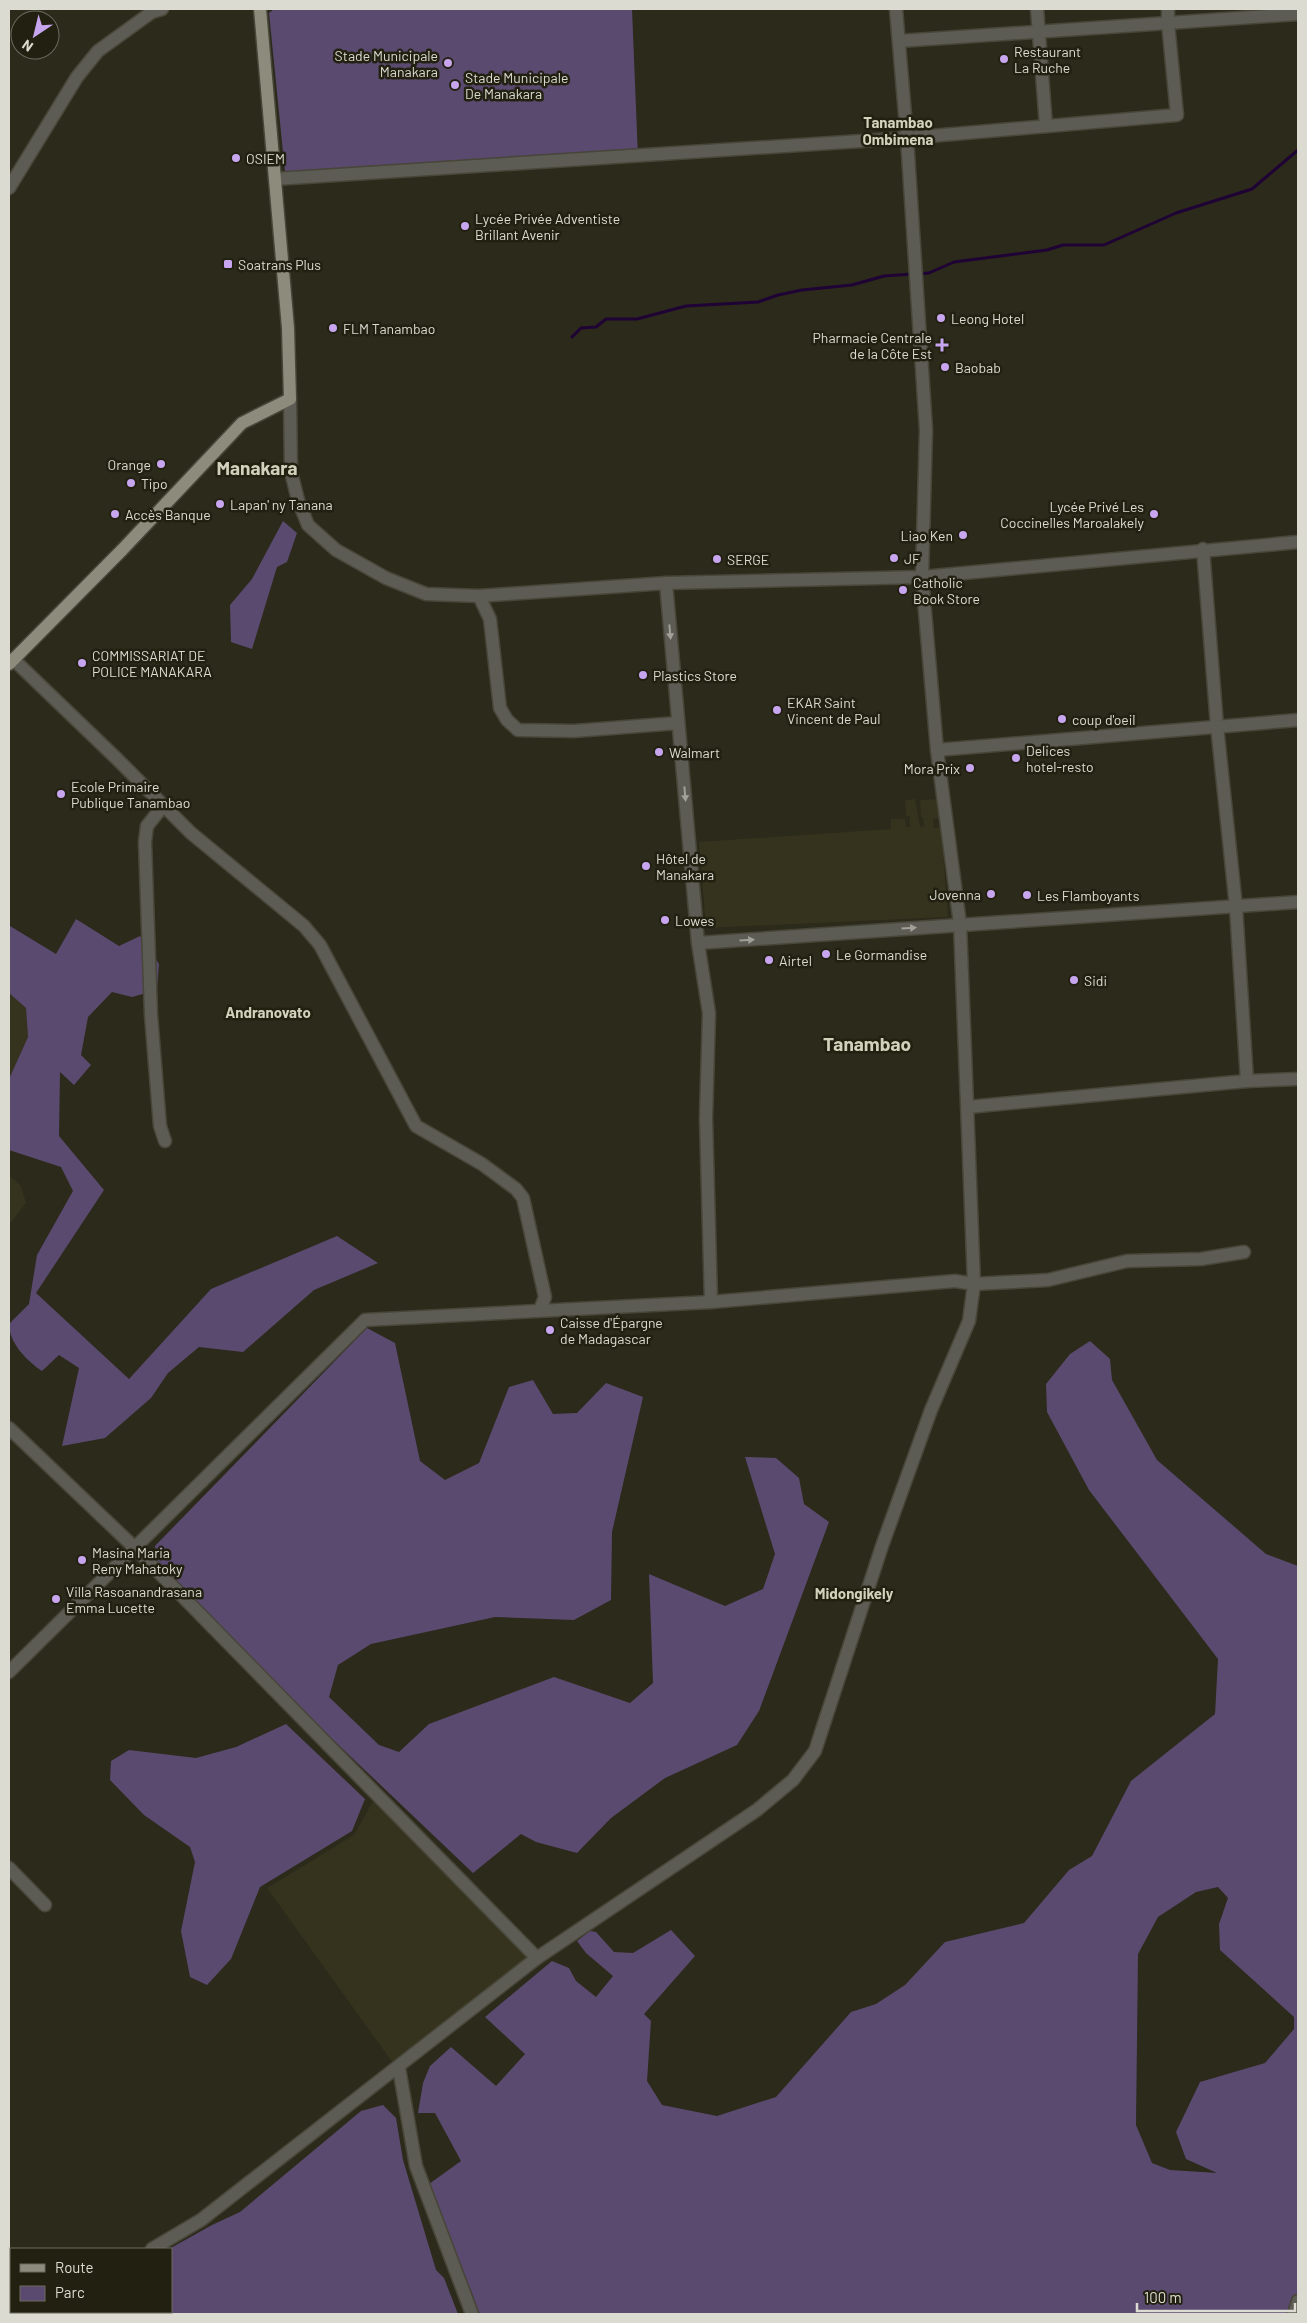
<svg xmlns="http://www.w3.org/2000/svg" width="1307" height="2323" font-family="Barlow,sans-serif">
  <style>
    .built { fill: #35331d }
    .green { fill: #5b4a6f; fill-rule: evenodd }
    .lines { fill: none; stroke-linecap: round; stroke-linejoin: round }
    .stream { stroke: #1f0335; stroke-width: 3 }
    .minor-casing { stroke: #474638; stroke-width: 15 }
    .major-casing { stroke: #474638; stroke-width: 15 }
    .minor { stroke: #5c5b54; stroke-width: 12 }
    .major { stroke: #8d8c7c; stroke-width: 12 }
    .oneway { fill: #a2a199 }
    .poi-dot { fill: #c8a6ef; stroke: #222111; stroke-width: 2 }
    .labels { text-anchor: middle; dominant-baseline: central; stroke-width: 5; stroke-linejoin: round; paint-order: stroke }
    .poi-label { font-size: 14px; fill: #dbdbd1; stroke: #222111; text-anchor: start }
    .neighbourhood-label { font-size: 15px; font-weight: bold; fill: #d1d1bc; stroke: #222111 }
    .district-label { font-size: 19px; font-weight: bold; fill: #d1d1bc; stroke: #222111 }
  </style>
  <rect width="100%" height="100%" fill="#2b2a1b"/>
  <g class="built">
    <polygon points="915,799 920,827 924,826 923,817 921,817 920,800 940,799 941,818 933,819 934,828 941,827 948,917 706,928 699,842 891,829 891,819 905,819 906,827 910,827 910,816 906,816 905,800"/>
    <polygon points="9,993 26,1008 28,1037 9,1079"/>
    <polygon points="9,1175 21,1186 26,1203 9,1225"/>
    <polygon points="373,1801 529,1955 393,2063 267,1888 354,1835"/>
  </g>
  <g class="green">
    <polygon points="274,9 632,9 638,158 285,172 269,13"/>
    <polygon points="283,521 297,533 287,562 277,567 252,649 231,642 230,605 252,579"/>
    <path d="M 76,919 L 119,946 L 140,936 L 159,964 L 157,990 L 132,997 L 112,992 L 88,1017 L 81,1055 L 91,1065 L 74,1085 L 60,1072 L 59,1136 L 104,1190 L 36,1293 L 129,1379 L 211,1289 L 337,1236 L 378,1263 L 314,1290 L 243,1352 L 199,1347 L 168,1373 L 151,1398 L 105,1438 L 62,1446 L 79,1368 L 59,1355 L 42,1371 C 27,1361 9,1343 9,1324 L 29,1304 L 37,1255 L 73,1191 L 61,1167 L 9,1150 L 9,1079 L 28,1037 L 26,1008 L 9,993 L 9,928 L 10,926 L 56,954 Z"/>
    <polygon points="367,1328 395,1343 420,1461 445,1480 479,1463 509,1387 533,1380 553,1414 577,1413 606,1383 643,1397 612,1532 611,1600 574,1620 495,1617 371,1644 338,1665 329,1697 379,1745 399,1752 429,1724 554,1677 630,1703 653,1683 649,1574 725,1606 763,1589 775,1554 745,1457 776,1458 799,1478 804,1504 829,1522 759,1711 737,1745 665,1778 611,1818 577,1853 536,1842 521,1834 473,1873 307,1715 157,1561 155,1546"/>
    <path d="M 1090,1341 L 1110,1359 L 1112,1380 L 1157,1460 L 1266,1554 L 1298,1566 L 1298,2314 L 478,2314 L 475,2301 L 429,2184 L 461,2161 L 435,2113 L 418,2113 L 423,2083 L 430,2066 L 451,2047 L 496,2086 L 525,2054 L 485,2017 L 552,1961 L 569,1968 L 576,1981 L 596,1997 L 613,1976 L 586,1953 L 577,1941 L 590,1931 L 596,1932 L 614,1952 L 633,1953 L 671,1930 L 695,1956 L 644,2014 L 651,2021 L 647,2081 L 662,2105 L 717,2116 L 776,2097 L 851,2012 L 876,2004 L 905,1985 L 945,1942 L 1024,1923 L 1069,1870 L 1092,1856 L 1131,1781 L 1215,1714 L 1218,1659 L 1089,1490 L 1047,1412 L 1046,1384 L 1070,1354 ZM 1218,1887 L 1228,1898 L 1219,1924 L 1220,1950 L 1294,2017 L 1294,2029 L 1265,2063 L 1200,2082 L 1176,2132 L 1186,2159 L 1217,2173 L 1170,2170 L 1152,2163 L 1136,2125 L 1138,1954 L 1158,1917 L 1196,1892 Z"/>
    <polygon points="286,1724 365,1799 352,1831 260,1887 231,1959 207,1985 190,1977 181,1931 195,1862 190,1847 144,1815 110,1780 111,1761 129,1750 196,1758 236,1747"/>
    <polygon points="383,2105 396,2118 403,2160 436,2270 444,2278 458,2314 104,2314 102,2312 171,2312 171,2249 169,2249 212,2225 240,2212 361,2111"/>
  </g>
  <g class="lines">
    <g class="stream">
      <polyline points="918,274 929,273 954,262 1047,250 1063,245 1104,245 1176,213 1252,189 1298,150"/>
      <polyline points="572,337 581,328 596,327 606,319 637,319 686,306 758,302 778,295 802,290 852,285 884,276 912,274"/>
    </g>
    <g class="minor-casing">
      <g id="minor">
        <polyline points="1037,9 1046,126"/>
        <polyline points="899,41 1168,23 1168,9"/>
        <polyline points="275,179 907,138 1177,115 1168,23 1298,14"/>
        <polyline points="9,188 77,77 98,51 152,12 162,9"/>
        <polyline points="290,399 291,472 298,500 308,525 336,550 386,578 426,594 479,596 666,583 922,577 1298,542"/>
        <polyline points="1203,549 1217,726 1236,907 1247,1081"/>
        <polyline points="666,583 698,943 709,1013 706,1118 711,1302 955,1281 974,1284 960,924 937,750 922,577 926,430 907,138 896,9"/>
        <polyline points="479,596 490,619 500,708 507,720 518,730 574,731 678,723"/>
        <polyline points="13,659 116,758 191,833 304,926 320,945 416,1126 482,1164 516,1189 523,1198 545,1297 540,1310"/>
        <polyline points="937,750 1298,720"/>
        <polyline points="163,806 147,826 145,842 151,1015 160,1126 165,1141"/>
        <polyline points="698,943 1298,902"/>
        <polyline points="968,1107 1247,1081 1298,1079"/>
        <polyline points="9,1428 135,1548 537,1958 757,1810 793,1780 815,1751 882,1546 931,1410 969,1321 974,1284 1048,1280 1127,1261 1201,1259 1244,1252"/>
        <polyline points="9,1672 365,1320 711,1302"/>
        <polyline points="9,1868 45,1905"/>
        <polyline points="399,2068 416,2166 472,2314"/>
        <polyline points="152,2249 201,2220 537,1958"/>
        <polyline points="42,2314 47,2312"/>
        <polyline points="1294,2314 1298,2301"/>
      </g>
    </g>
    <g class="major-casing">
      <polyline id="major" points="9,664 122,550 242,423 290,399 288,328 260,9"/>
    </g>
    <use href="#minor" class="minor"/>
    <use href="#major" class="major"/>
  </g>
  <defs><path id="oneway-solid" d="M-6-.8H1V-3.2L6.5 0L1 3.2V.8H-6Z" transform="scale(1.25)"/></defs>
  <g class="oneway">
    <use href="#oneway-solid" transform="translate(670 632) rotate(85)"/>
    <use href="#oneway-solid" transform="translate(685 794) rotate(85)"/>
    <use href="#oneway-solid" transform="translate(909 928) rotate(-4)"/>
    <use href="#oneway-solid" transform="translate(747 940) rotate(-4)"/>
  </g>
  <g class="poi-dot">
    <circle cx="1004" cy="59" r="5"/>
    <circle cx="448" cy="63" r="5"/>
    <circle cx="455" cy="85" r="5"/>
    <circle cx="236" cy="158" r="5"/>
    <circle cx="465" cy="226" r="5"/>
    <rect x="223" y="259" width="10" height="10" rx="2.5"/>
    <circle cx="941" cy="318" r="5"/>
    <circle cx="333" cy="328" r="5"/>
    <path d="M939.5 337.5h5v5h5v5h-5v5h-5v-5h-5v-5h5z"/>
    <circle cx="945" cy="367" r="5"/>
    <circle cx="161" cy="464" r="5"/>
    <circle cx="131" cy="483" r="5"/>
    <circle cx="220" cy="504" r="5"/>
    <circle cx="115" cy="514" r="5"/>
    <circle cx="1154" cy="514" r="5"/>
    <circle cx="963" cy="535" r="5"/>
    <circle cx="894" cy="558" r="5"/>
    <circle cx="717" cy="559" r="5"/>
    <circle cx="903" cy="590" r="5"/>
    <circle cx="82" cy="663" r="5"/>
    <circle cx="643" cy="675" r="5"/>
    <circle cx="777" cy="710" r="5"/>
    <circle cx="1062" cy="719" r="5"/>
    <circle cx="659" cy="752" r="5"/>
    <circle cx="1016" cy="758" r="5"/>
    <circle cx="970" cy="768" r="5"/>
    <circle cx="61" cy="794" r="5"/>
    <circle cx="646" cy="866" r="5"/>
    <circle cx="991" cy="894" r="5"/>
    <circle cx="1027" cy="895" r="5"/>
    <circle cx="665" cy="920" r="5"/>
    <circle cx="826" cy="954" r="5"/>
    <circle cx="769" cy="960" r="5"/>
    <circle cx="1074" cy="980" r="5"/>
    <circle cx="550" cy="1330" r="5"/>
    <circle cx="82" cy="1560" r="5"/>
    <circle cx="56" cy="1599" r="5"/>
  </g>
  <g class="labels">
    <g class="poi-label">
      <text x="1014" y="51">Restaurant<tspan x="1014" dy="16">La Ruche</tspan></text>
      <text x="438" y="55" text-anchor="end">Stade Municipale<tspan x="438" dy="16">Manakara</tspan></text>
      <text x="465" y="77">Stade Municipale<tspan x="465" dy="16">De Manakara</tspan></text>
      <text x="246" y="158">OSIEM</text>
      <text x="475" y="218">Lycée Privée Adventiste<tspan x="475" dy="16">Brillant Avenir</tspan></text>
      <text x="238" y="264">Soatrans Plus</text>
      <text x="951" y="318">Leong Hotel</text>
      <text x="343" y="328">FLM Tanambao</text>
      <text x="932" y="337" text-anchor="end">Pharmacie Centrale<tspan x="932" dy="16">de la Côte Est</tspan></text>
      <text x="955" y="367">Baobab</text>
      <text x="151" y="464" text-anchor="end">Orange</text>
      <text x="141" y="483">Tipo</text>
      <text x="230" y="504">Lapan' ny Tanana</text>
      <text x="1144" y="506" text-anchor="end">Lycée Privé Les<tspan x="1144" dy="16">Coccinelles Maroalakely</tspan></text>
      <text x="125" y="514">Accès Banque</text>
      <text x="953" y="535" text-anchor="end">Liao Ken</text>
      <text x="904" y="558">JF</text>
      <text x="727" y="559">SERGE</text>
      <text x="913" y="582">Catholic<tspan x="913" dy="16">Book Store</tspan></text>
      <text x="92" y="655">COMMISSARIAT DE<tspan x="92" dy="16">POLICE MANAKARA</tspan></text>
      <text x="653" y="675">Plastics Store</text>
      <text x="787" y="702">EKAR Saint<tspan x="787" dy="16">Vincent de Paul</tspan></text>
      <text x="1072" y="719">coup d'oeil</text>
      <text x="1026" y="750">Delices<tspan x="1026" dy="16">hotel-resto</tspan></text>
      <text x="669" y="752">Walmart</text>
      <text x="960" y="768" text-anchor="end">Mora Prix</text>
      <text x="71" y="786">Ecole Primaire<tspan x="71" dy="16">Publique Tanambao</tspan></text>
      <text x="656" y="858">Hôtel de<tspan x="656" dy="16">Manakara</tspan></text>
      <text x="981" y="894" text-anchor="end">Jovenna</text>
      <text x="1037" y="895">Les Flamboyants</text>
      <text x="675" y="920">Lowes</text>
      <text x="836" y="954">Le Gormandise</text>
      <text x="779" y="960">Airtel</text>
      <text x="1084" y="980">Sidi</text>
      <text x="560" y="1322">Caisse d'Épargne<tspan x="560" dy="16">de Madagascar</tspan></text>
      <text x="92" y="1552">Masina Maria<tspan x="92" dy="16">Reny Mahatoky</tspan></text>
      <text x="66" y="1591">Villa Rasoanandrasana<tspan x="66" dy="16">Emma Lucette</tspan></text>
    </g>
    <g class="neighbourhood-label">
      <text x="898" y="122">Tanambao<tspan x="898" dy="17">Ombimena</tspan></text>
      <text x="268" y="1012">Andranovato</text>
      <text x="854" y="1593">Midongikely</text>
    </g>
    <g class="district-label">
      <text x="257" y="467">Manakara</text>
      <text x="867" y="1043">Tanambao</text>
    </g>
  </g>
  <rect width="1307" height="2323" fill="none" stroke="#dbdbd1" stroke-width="20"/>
  <rect x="10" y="2248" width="162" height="65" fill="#222111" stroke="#6c6b5e"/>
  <rect x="20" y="2264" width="25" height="8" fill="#8d8c7c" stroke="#6c6b5e"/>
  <text x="55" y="2273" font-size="15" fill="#dbdbd1">Route</text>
  <rect x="20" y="2286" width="25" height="15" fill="#5b4a6f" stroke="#6c6b5e"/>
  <text x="55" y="2298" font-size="15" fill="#dbdbd1">Parc</text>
  <g transform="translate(35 35) rotate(215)"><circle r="24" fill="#222111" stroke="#6c6b5e"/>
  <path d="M0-4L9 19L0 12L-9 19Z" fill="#c8a6ef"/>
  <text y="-8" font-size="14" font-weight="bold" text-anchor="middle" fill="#dbdbd1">N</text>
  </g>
  <path d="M1137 2303v8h158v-8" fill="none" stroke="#dbdbd1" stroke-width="2.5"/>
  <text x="1144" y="2303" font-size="15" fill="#dbdbd1" stroke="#222111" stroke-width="4" paint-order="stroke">100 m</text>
</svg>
